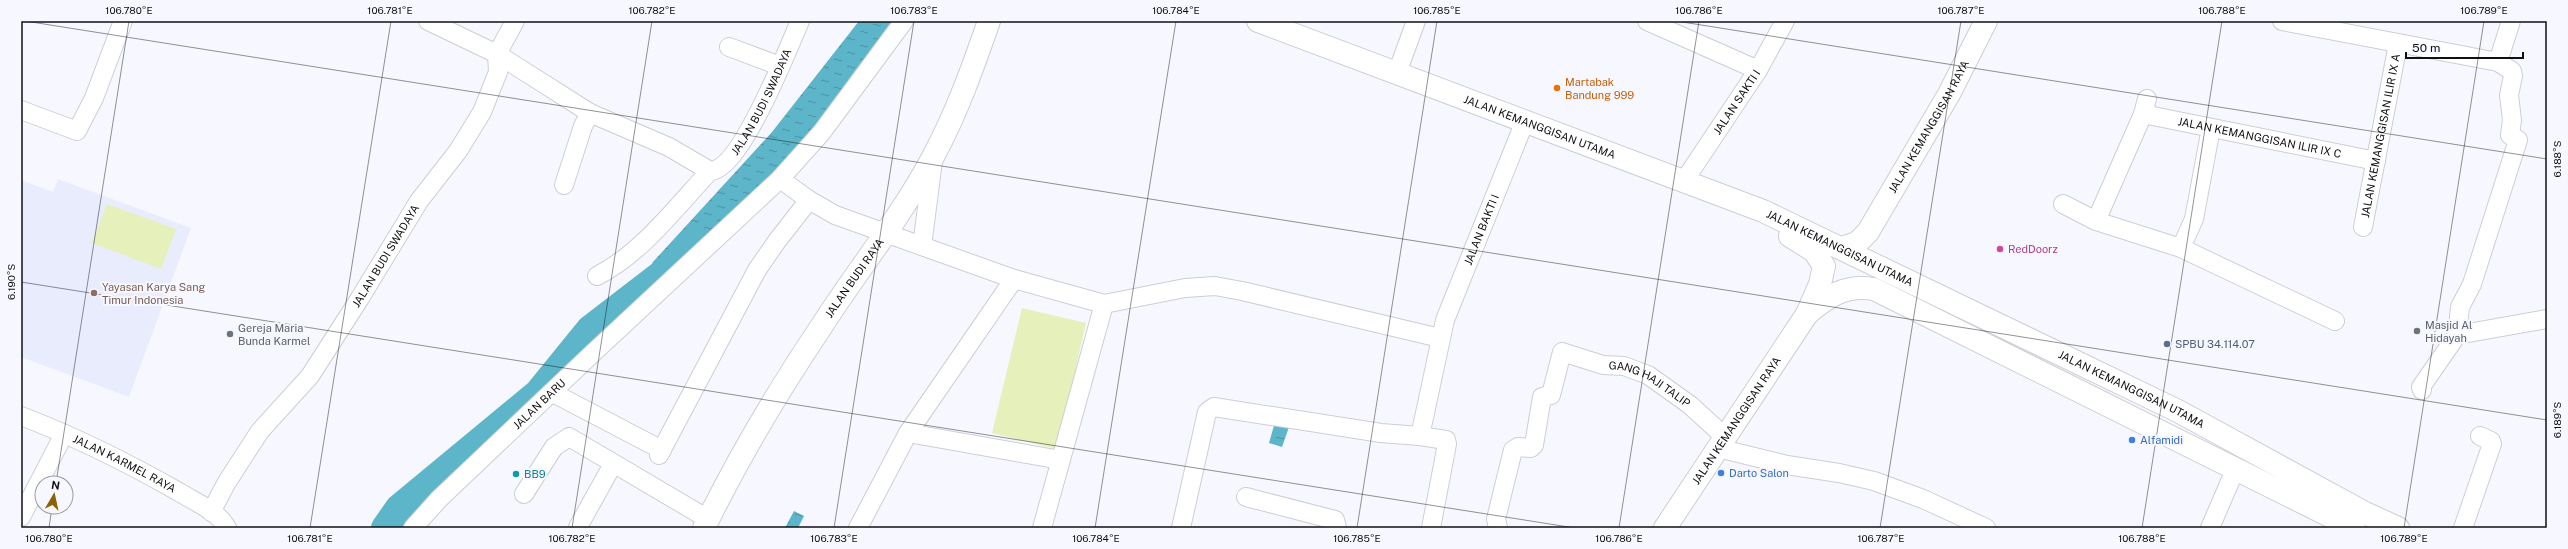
<svg xmlns="http://www.w3.org/2000/svg" width="2568" height="549" font-family="'Public Sans',sans-serif">
  <style>
    .built { fill: #e9ecfc }
    .pitch { fill: #e6f0bb }
    .water { fill: url(#water-ripples) }
    .lines { fill: none; stroke-linecap: round; stroke-linejoin: round }
    .river { stroke: #5cb5c8; stroke-width: 28 }
    .street-casing { stroke: #ccced6; stroke-width: 20 }
    .secondary-casing { stroke: #ccced6; stroke-width: 24 }
    .primary-casing { stroke: #ccced6; stroke-width: 24 }
    .street { stroke: #fff; stroke-width: 18 }
    .secondary { stroke: #fff; stroke-width: 22 }
    .primary { stroke: #fff; stroke-width: 22 }
    .ticks { fill: none; stroke: #101013; stroke-width: 1; stroke-opacity: 0.45 }
    .food-dot { fill: #e8710a; stroke: #f7f8ff; stroke-width: 1.5 }
    .hotel-dot { fill: #d1479c; stroke: #f7f8ff; stroke-width: 1.5 }
    .education-dot { fill: #8d6e63; stroke: #f7f8ff; stroke-width: 1.5 }
    .worship-dot { fill: #6b7280; stroke: #f7f8ff; stroke-width: 1.5 }
    .service-dot { fill: #5c6f8a; stroke: #f7f8ff; stroke-width: 1.5 }
    .shop-dot { fill: #3f7fe0; stroke: #f7f8ff; stroke-width: 1.5 }
    .culture-dot { fill: #0f9aa8; stroke: #f7f8ff; stroke-width: 1.5 }
    .labels { text-anchor: middle; dominant-baseline: central; stroke-width: 4; stroke-linejoin: round; paint-order: stroke }
    .food-label { font-size: 11px; fill: #c56008; stroke: #f7f8ff; text-anchor: start }
    .street-label { font-size: 11px; fill: #101013; stroke: #f7f8ff }
    .hotel-label { font-size: 11px; fill: #b23c85; stroke: #f7f8ff; text-anchor: start }
    .education-label { font-size: 11px; fill: #785e54; stroke: #f7f8ff; text-anchor: start }
    .worship-label { font-size: 11px; fill: #5b616d; stroke: #f7f8ff; text-anchor: start }
    .service-label { font-size: 11px; fill: #4e5e75; stroke: #f7f8ff; text-anchor: start }
    .shop-label { font-size: 11px; fill: #366cbe; stroke: #f7f8ff; text-anchor: start }
    .culture-label { font-size: 11px; fill: #0d838f; stroke: #f7f8ff; text-anchor: start }
    .neatline { fill: none; stroke: #101013; stroke-width: 1.5 }
    .ticks-label { font-size: 10px; text-anchor: middle; fill: #101013 }
  </style>
  <defs>
    <pattern id="water-ripples" width="26" height="14" patternUnits="userSpaceOnUse"><rect width="26" height="14" fill="#5cb5c8"/><path d="M2 4q2-2 4 0t4 0M15 11q2-2 4 0t4 0" fill="none" stroke="#4b92a1"/></pattern>
  </defs>
  <rect width="100%" height="100%" fill="#f7f8ff"/>
  <polygon class="built" points="58,179 191,228 129,397 21,357 21,180 53,192"/>
  <g class="pitch">
    <polygon points="107,204 176,229 161,269 92,243"/>
    <polygon points="1022,308 1086,323 1057,449 992,433"/>
  </g>
  <g class="water">
    <polygon points="859,21 896,21 810,145 679,271 652,263 772,132"/>
    <polygon points="1275,422 1289,427 1282,447 1269,443"/>
    <polygon points="794,511 804,516 798,528 785,528"/>
  </g>
  <g class="lines">
    <polyline class="river" points="385,528 399,508 538,393 590,329 672,266 694,240"/>
    <g class="street-casing">
      <g id="street">
        <polyline points="428,21 497,54 590,113 669,147 710,171"/>
        <polyline points="1647,21 1758,70"/>
        <polyline points="2282,21 2498,62 2512,71 2513,76 2509,95 2512,120 2510,135 2518,140 2472,284 2460,307 2457,335"/>
        <polyline points="729,47 780,66"/>
        <polyline points="497,54 515,21"/>
        <polyline points="2498,62 2511,21"/>
        <polyline points="1397,73 1416,21"/>
        <polyline points="21,110 77,131 94,98 123,21"/>
        <path id="s1" d="M 2143,114 L 2376,161"/>
        <path id="s2" d="M 710,171 C 741,170 788,48 800,21"/>
        <polyline points="780,179 809,200 835,215 1014,279 1104,304 1185,288 1215,286 1242,291 1440,338"/>
        <path id="s3" d="M 1684,181 L 1758,70 L 1785,21"/>
        <polyline points="564,185 583,126 590,113"/>
        <polyline points="2063,204 2096,221 2181,248 2335,321"/>
        <polyline points="2096,221 2143,114 2147,99"/>
        <path id="s4" d="M 2363,227 L 2398,44"/>
        <polyline points="922,246 933,161"/>
        <polyline points="2181,248 2194,219 2211,128"/>
        <path d="M 597,276 C 642,253 676,207 710,171"/>
        <polyline points="2422,390 2421,387 2457,335 2547,319"/>
        <polyline points="553,393 662,450"/>
        <path id="s5" d="M 21,416 C 76,437 128,463 179,492 C 195,502 218,511 227,528"/>
        <polyline points="908,433 1061,460"/>
        <polyline points="1718,448 1787,465 1839,473 1874,481 1923,499 1986,528"/>
        <polyline points="659,455 757,270 777,241 809,200"/>
        <polyline points="524,494 554,447 569,437 708,519"/>
        <polyline points="1246,497 1335,520 1337,528"/>
        <path id="s6" d="M 211,512 L 227,482 L 260,431 L 310,376 L 360,298 L 419,201 L 458,151 L 482,112 L 498,72 L 497,54"/>
        <polyline points="21,517 64,434"/>
        <polyline points="578,527 613,464"/>
        <path id="s7" d="M 413,528 L 439,499 L 593,353 L 780,179 L 822,132 L 904,21"/>
        <polyline points="858,528 908,433 1014,279"/>
        <polyline points="1042,528 1104,304"/>
        <polyline points="1181,528 1207,412 1214,407 1381,433 1420,436"/>
        <path id="s8" d="M 1431,528 L 1447,444 L 1446,440 L 1420,436 L 1445,320 L 1525,121"/>
        <path id="s9" d="M 1498,528 L 1496,519 L 1513,450 L 1518,447 L 1531,448 L 1534,445 L 1542,397 L 1551,395 L 1562,352 L 1603,365 L 1624,366 L 1648,375 L 1690,405 L 1725,437"/>
        <polyline points="2210,528 2235,470"/>
        <polyline points="2463,528 2492,444 2491,441 2480,436"/>
      </g>
    </g>
    <g class="secondary-casing">
      <g id="secondary">
        <path id="s10" d="M 1842,248 L 1857,243 L 1868,232 L 1949,94 L 1986,21"/>
      </g>
    </g>
    <g class="primary-casing">
      <g id="primary">
        <path id="s11" d="M 1258,21 L 1763,211 L 2178,411 L 2365,513 L 2398,528"/>
        <path d="M 1807,314 C 1828,296 1846,284 1874,289 L 2354,528"/>
        <path id="s12" d="M 704,528 C 738,458 778,391 821,327 C 858,269 902,216 934,155 C 957,112 973,67 989,21"/>
        <path id="s13" d="M 1665,528 L 1807,314 L 1820,284 L 1824,266 L 1814,251 L 1790,236"/>
      </g>
    </g>
    <use href="#street" class="street"/>
    <use href="#secondary" class="secondary"/>
    <use href="#primary" class="primary"/>
  </g>
  <path class="ticks" d="M 25,21 L 2547,420M 1676,21 L 2547,159M 21,282 L 1575,528M 56,483 L 129,21M 49,528 L 52,507M 310,528 L 391,21M 572,528 L 652,21M 834,528 L 914,21M 1095,528 L 1176,21M 1357,528 L 1437,21M 1619,528 L 1699,21M 1880,528 L 1961,21M 2142,528 L 2222,21M 2404,528 L 2484,21"/>
  <circle class="food-dot" cx="1557" cy="88" r="4"/>
  <circle class="hotel-dot" cx="2000" cy="249" r="4"/>
  <circle class="education-dot" cx="94" cy="293" r="4"/>
  <g class="worship-dot">
    <circle cx="2417" cy="331" r="4"/>
    <circle cx="230" cy="334" r="4"/>
  </g>
  <circle class="service-dot" cx="2167" cy="344" r="4"/>
  <g class="shop-dot">
    <circle cx="2132" cy="440" r="4"/>
    <circle cx="1721" cy="473" r="4"/>
  </g>
  <circle class="culture-dot" cx="516" cy="474" r="4"/>
  <g class="labels">
    <g class="food-label">
      <text x="1565" y="82">Martabak<tspan x="1565" dy="13">Bandung 999</tspan></text>
    </g>
    <g class="street-label">
      <text stroke="none"><textPath href="#s2" startOffset="89">JALAN BUDI SWADAYA</textPath></text>
      <text stroke="none"><textPath href="#s3" startOffset="95">JALAN SAKTI I</textPath></text>
      <text stroke="none"><textPath href="#s11" startOffset="301">JALAN KEMANGGISAN UTAMA</textPath></text>
      <text stroke="none"><textPath href="#s10" startOffset="153">JALAN KEMANGGISAN RAYA</textPath></text>
      <text stroke="none"><textPath href="#s4" startOffset="93">JALAN KEMANGGISAN ILIR IX A</textPath></text>
      <text stroke="none"><textPath href="#s1" startOffset="119">JALAN KEMANGGISAN ILIR IX C</textPath></text>
      <text stroke="none"><textPath href="#s8" startOffset="332">JALAN BAKTI I</textPath></text>
      <text stroke="none"><textPath href="#s11" startOffset="625">JALAN KEMANGGISAN UTAMA</textPath></text>
      <text stroke="none"><textPath href="#s6" startOffset="311">JALAN BUDI SWADAYA</textPath></text>
      <text stroke="none"><textPath href="#s12" startOffset="292">JALAN BUDI RAYA</textPath></text>
      <text stroke="none"><textPath href="#s9" startOffset="300">GANG HAJI TALIP</textPath></text>
      <text stroke="none"><textPath href="#s11" startOffset="949">JALAN KEMANGGISAN UTAMA</textPath></text>
      <text stroke="none"><textPath href="#s7" startOffset="177">JALAN BARU</textPath></text>
      <text stroke="none"><textPath href="#s13" startOffset="129">JALAN KEMANGGISAN RAYA</textPath></text>
      <text stroke="none"><textPath href="#s5" startOffset="114">JALAN KARMEL RAYA</textPath></text>
    </g>
    <g class="hotel-label">
      <text x="2008" y="249">RedDoorz</text>
    </g>
    <g class="education-label">
      <text x="102" y="287">Yayasan Karya Sang<tspan x="102" dy="13">Timur Indonesia</tspan></text>
    </g>
    <g class="worship-label">
      <text x="2425" y="325">Masjid Al<tspan x="2425" dy="13">Hidayah</tspan></text>
      <text x="238" y="328">Gereja Maria<tspan x="238" dy="13">Bunda Karmel</tspan></text>
    </g>
    <g class="service-label">
      <text x="2175" y="344">SPBU 34.114.07</text>
    </g>
    <g class="shop-label">
      <text x="2140" y="440">Alfamidi</text>
      <text x="1729" y="473">Darto Salon</text>
    </g>
    <g class="culture-label">
      <text x="524" y="474">BB9</text>
    </g>
  </g>
  <rect width="2568" height="549" fill="none" stroke="#f7f8ff" stroke-width="44"/>
  <g transform="translate(54 495) rotate(9)"><circle r="19" fill="#f7f8ff" stroke="#9b9ba1"/>
  <path d="M0-3L7 15L0 10L-7 15Z" fill="#8b6304"/>
  <text y="-6" font-size="11" font-weight="bold" text-anchor="middle" fill="#101013">N</text>
  </g>
  <path d="M2406 52v6h117v-6" fill="none" stroke="#101013" stroke-width="2"/>
  <text x="2412" y="52" font-size="12" fill="#101013" stroke="#f7f8ff" stroke-width="3" paint-order="stroke">50 m</text>
  <rect x="22" y="22" width="2524" height="505" class="neatline"/>
  <g class="ticks-label">
    <text x="129" y="14">106.780°E</text>
    <text x="390" y="14">106.781°E</text>
    <text x="652" y="14">106.782°E</text>
    <text x="914" y="14">106.783°E</text>
    <text x="1176" y="14">106.784°E</text>
    <text x="1437" y="14">106.785°E</text>
    <text x="1699" y="14">106.786°E</text>
    <text x="1961" y="14">106.787°E</text>
    <text x="2222" y="14">106.788°E</text>
    <text x="2484" y="14">106.789°E</text>
    <text transform="translate(2557 159) rotate(-90)" y="4">6.188°S</text>
    <text transform="translate(11 282) rotate(-90)" y="4">6.190°S</text>
    <text transform="translate(2557 420) rotate(-90)" y="4">6.189°S</text>
    <text x="49" y="542">106.780°E</text>
    <text x="310" y="542">106.781°E</text>
    <text x="572" y="542">106.782°E</text>
    <text x="834" y="542">106.783°E</text>
    <text x="1096" y="542">106.784°E</text>
    <text x="1357" y="542">106.785°E</text>
    <text x="1619" y="542">106.786°E</text>
    <text x="1881" y="542">106.787°E</text>
    <text x="2142" y="542">106.788°E</text>
    <text x="2404" y="542">106.789°E</text>
  </g>
</svg>
